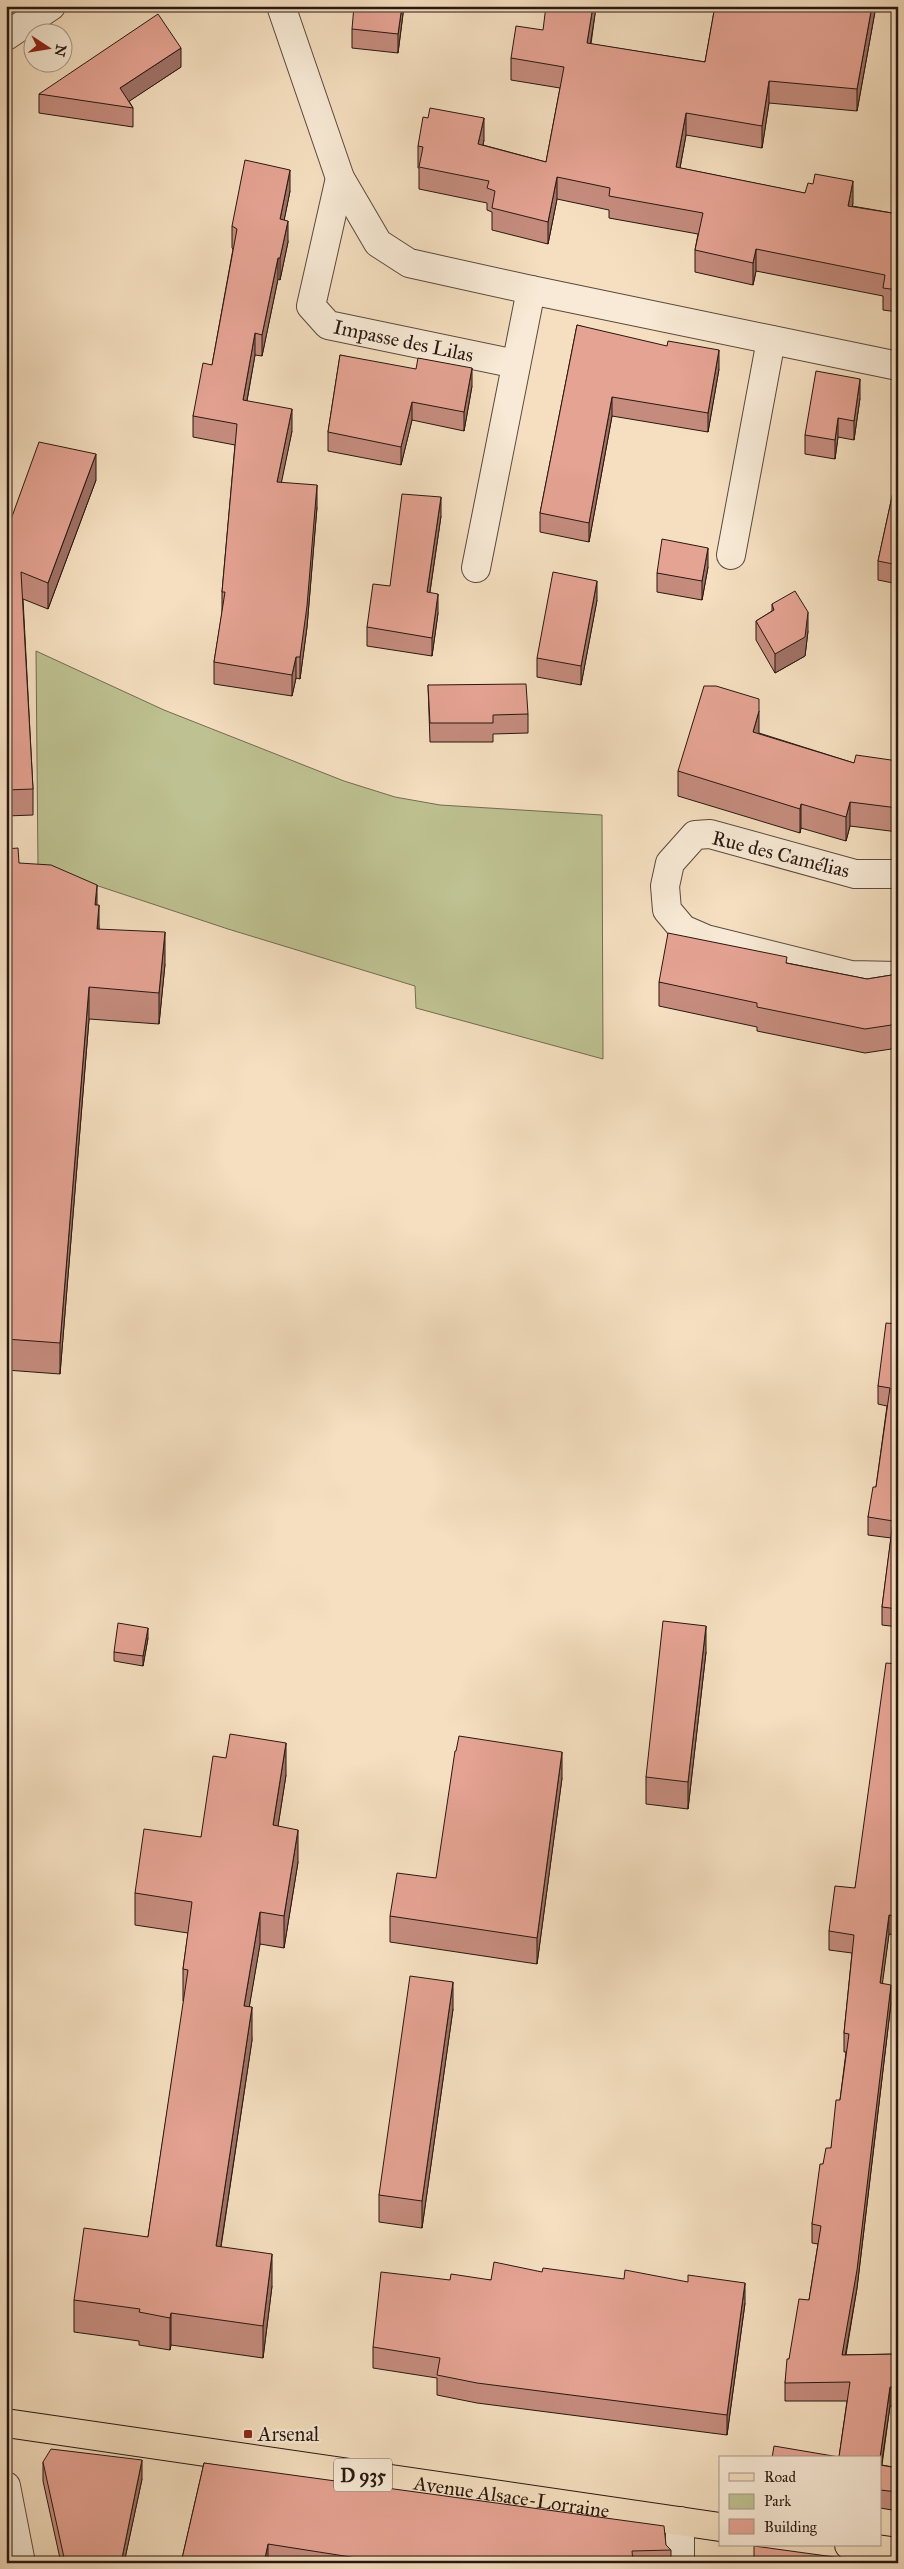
<svg xmlns="http://www.w3.org/2000/svg" width="904" height="2569" font-family="'IM FELL Great Primer',serif">
  <style>
    .green { fill: #bec191; stroke: #736c51 }
    .lines { fill: none; stroke-linecap: round; stroke-linejoin: round }
    .minor-casing { stroke: #5b493d; stroke-width: 30 }
    .major-casing { stroke: #281711; stroke-width: 30 }
    .minor { stroke: #f8ead6; stroke-width: 28 }
    .major { stroke: #f5dfc0; stroke-width: 28 }
    .wall { fill: #c58c7e; stroke: #281711 }
    .shaded-wall { fill: #a07267; stroke: #281711 }
    .building { fill: #e5a393; stroke: #281711 }
    .poi-dot { fill: #8f2418; stroke: #f8ead6; stroke-width: 2 }
    .labels { text-anchor: middle; dominant-baseline: central; stroke-width: 4.5; stroke-linejoin: round; paint-order: stroke }
    .shield { fill: #f8ead6; stroke: #66564c; stroke-width: 1 }
    .shield-label { font-size: 19px; font-weight: bold; fill: #281711 }
    .street-label { font-size: 20px; fill: #281711; stroke: #f8ead6 }
    .poi-label { font-size: 20px; fill: #281711; stroke: #f8ead6; text-anchor: start }
  </style>
  <rect width="100%" height="100%" fill="#f5dfc0"/>
  <filter id="stains"><feTurbulence type="fractalNoise" baseFrequency=".004" numOctaves="4"/><feColorMatrix values="0 0 0 0 .2 0 0 0 0 .09 0 0 0 0 .02 0 0 0 .5 -.17"/></filter>
  <radialGradient id="worn" r=".72"><stop offset=".6" stop-color="#630" stop-opacity="0"/><stop offset="1" stop-color="#630" stop-opacity=".3"/></radialGradient>
  <polygon class="green" points="36,651 164,710 344,781 395,797 440,805 602,815 603,1059 416,1008 415,986 228,929 38,866"/>
  <g class="lines">
    <g class="minor-casing">
      <g id="minor">
        <polyline points="281,6 340,178 378,243 409,263 531,290 898,366"/>
        <polyline points="6,36 51,6"/>
        <path id="s1" d="M 340,178 L 311,306 L 328,325 L 516,364"/>
        <polyline points="731,555 771,340"/>
        <polyline points="476,568 531,290"/>
        <polyline points="898,874 855,874 710,834 695,835 670,863 665,886 667,910 683,929 706,939 851,975 898,976"/>
        <polyline points="6,2486 21,2563"/>
        <polyline points="680,2563 680,2521"/>
      </g>
    </g>
    <g class="major-casing">
      <g id="major">
        <path id="s2" d="M 6,2423 L 720,2527"/>
        <polyline points="849,2545 898,2552"/>
      </g>
    </g>
    <use href="#minor" class="minor"/>
    <use href="#major" class="major"/>
  </g>
  <g class="wall">
    <polygon points="404,6 398,53 352,48 352,29"/>
    <polygon points="596,6 591,44 705,62 715,6 876,6 857,111 769,103 762,148 686,135 680,168 853,203 852,206 898,214 898,312 883,310 883,296 756,271 753,285 695,272 695,250 698,234 609,218 609,210 557,199 548,244 492,230 492,212 487,210 487,203 419,189 419,168 418,168 418,146 484,140 483,145 546,162 560,88 511,80 511,58 543,30"/>
    <polygon points="181,67 129,101 133,108 133,127 39,113 39,94"/>
    <polygon points="290,191 284,220 288,242 280,280 278,279 262,356 255,355 247,401 292,431 281,482 317,507 307,627 300,679 296,678 292,696 214,684 214,662 222,613 222,592 235,445 193,437 193,416 212,365 233,249 232,248 232,226"/>
    <polygon points="577,325 719,369 708,432 612,416 589,542 540,532 540,513"/>
    <polygon points="340,355 472,386 464,431 412,420 401,465 328,451 328,432"/>
    <polygon points="860,398 854,440 838,437 835,459 805,454 805,435"/>
    <polygon points="898,469 898,584 878,580 878,561"/>
    <polygon points="96,480 48,609 23,599 33,789 33,815 6,816 6,533"/>
    <polygon points="441,516 430,592 438,613 432,656 367,646 367,627 390,586"/>
    <polygon points="708,567 702,600 657,592 657,573"/>
    <polygon points="597,600 581,685 537,677 537,658"/>
    <polygon points="772,604 808,631 805,656 775,673 756,640 756,621 772,611"/>
    <polygon points="428,685 528,714 528,733 493,734 493,742 430,742"/>
    <polygon points="759,733 854,763 898,761 898,832 850,826 846,841 801,828 800,833 678,796 678,771"/>
    <polygon points="6,849 19,863 97,905 99,929 165,964 159,1024 89,1019 60,1374 6,1370"/>
    <polygon points="787,963 867,979 898,974 898,1048 865,1053 757,1031 757,1027 659,1006 659,982"/>
    <polygon points="898,1322 898,1627 882,1625 882,1607 891,1538 868,1535 868,1517 876,1487 887,1406 878,1404 878,1386"/>
    <polygon points="148,1638 143,1666 114,1661 114,1652"/>
    <polygon points="706,1652 688,1809 646,1804 646,1777"/>
    <polygon points="898,1664 898,1877 894,1935 889,1934 882,1983 891,2003 857,2288 846,2355 898,2354 898,2407 890,2406 882,2465 898,2468 898,2511 880,2508 880,2458 839,2457 847,2401 785,2401 785,2383 789,2359 809,2300 818,2244 812,2243 812,2224 823,2164 831,2148 840,2100 846,2052 844,2052 844,2033 852,1953 829,1950 829,1931 855,1888"/>
    <polygon points="226,1758 286,1775 278,1826 298,1862 284,1948 260,1944 249,2007 252,2040 221,2247 272,2286 263,2358 171,2345 170,2350 139,2345 139,2341 74,2332 74,2300 148,2237 184,2002 183,2001 183,1969 188,1933 135,1925 135,1893 201,1837"/>
    <polygon points="562,1778 537,1964 390,1942 390,1916 436,1878"/>
    <polygon points="453,2009 422,2228 379,2222 379,2195"/>
    <polygon points="450,2280 491,2280 745,2303 727,2435 477,2403 437,2395 437,2378 373,2368 373,2347"/>
    <polygon points="43,2462 142,2479 124,2563 61,2563 43,2481"/>
    <polygon points="204,2463 666,2545 671,2550 671,2563 181,2563"/>
  </g>
  <g class="shaded-wall">
    <polygon points="402,6 404,6 398,53 398,34"/>
    <polygon points="593,6 596,6 596,8 587,65 587,43"/>
    <polygon points="872,6 876,6 857,111 857,89"/>
    <polygon points="181,48 181,67 122,106 120,88"/>
    <polygon points="769,81 769,103 762,148 762,126"/>
    <polygon points="686,113 686,135 676,189 676,167"/>
    <polygon points="484,118 484,140 478,166 478,144"/>
    <polygon points="290,170 290,191 280,241 280,219"/>
    <polygon points="557,177 557,199 548,244 548,222"/>
    <polygon points="853,181 853,203 848,228 848,206"/>
    <polygon points="288,221 288,242 280,280 280,258"/>
    <polygon points="756,249 756,271 753,285 753,263"/>
    <polygon points="278,258 278,279 262,356 262,335"/>
    <polygon points="255,333 255,355 243,422 243,400"/>
    <polygon points="719,350 719,369 708,432 708,413"/>
    <polygon points="472,368 472,386 464,431 464,412"/>
    <polygon points="11,376 11,393 6,418 6,401"/>
    <polygon points="860,379 860,398 854,440 854,421"/>
    <polygon points="612,397 612,416 589,542 589,523"/>
    <polygon points="412,402 412,420 401,465 401,447"/>
    <polygon points="292,409 292,431 277,504 277,482"/>
    <polygon points="838,418 838,437 835,459 835,440"/>
    <polygon points="96,454 96,480 48,609 48,583"/>
    <polygon points="317,485 317,507 307,627 300,679 300,657"/>
    <polygon points="441,497 441,516 427,611 427,592"/>
    <polygon points="708,548 708,567 702,600 702,581"/>
    <polygon points="597,581 597,600 581,685 581,666"/>
    <polygon points="438,594 438,613 432,656 432,638"/>
    <polygon points="808,612 808,631 805,656 775,673 775,654"/>
    <polygon points="296,657 296,678 292,696 292,675"/>
    <polygon points="759,711 759,736 753,732"/>
    <polygon points="850,802 850,826 846,841 846,817"/>
    <polygon points="801,804 801,828 800,833 800,809"/>
    <polygon points="97,885 97,916 95,905"/>
    <polygon points="99,905 99,937 97,929"/>
    <polygon points="165,932 165,964 159,1024 159,993"/>
    <polygon points="89,987 89,1019 60,1374 60,1343"/>
    <polygon points="706,1626 706,1652 688,1809 688,1782"/>
    <polygon points="148,1628 148,1638 143,1666 143,1656"/>
    <polygon points="286,1743 286,1775 273,1858 273,1825"/>
    <polygon points="562,1752 562,1778 537,1964 537,1938"/>
    <polygon points="298,1830 298,1862 284,1948 284,1916"/>
    <polygon points="898,1858 898,1877 894,1935 894,1916"/>
    <polygon points="260,1912 260,1944 244,2038 244,2006"/>
    <polygon points="889,1915 889,1934 880,2002 880,1983"/>
    <polygon points="453,1982 453,2009 422,2228 422,2201"/>
    <polygon points="891,1985 891,2003 857,2288 842,2374 842,2355"/>
    <polygon points="252,2007 252,2040 216,2278 216,2246"/>
    <polygon points="272,2254 272,2286 263,2358 263,2326"/>
    <polygon points="745,2283 745,2303 727,2435 727,2415"/>
    <polygon points="171,2313 171,2345 170,2350 170,2318"/>
    <polygon points="890,2387 890,2406 880,2474 880,2458"/>
    <polygon points="142,2460 142,2479 124,2563 121,2563"/>
    <polygon points="268,2544 268,2563 264,2563"/>
  </g>
  <g class="building">
    <polygon points="354,6 402,6 398,34 352,29"/>
    <polygon points="546,6 593,6 587,43 705,62 715,6 872,6 857,89 769,81 762,126 686,113 676,167 805,193 808,183 813,184 815,174 853,181 848,206 898,214 898,290 883,288 885,275 756,249 753,263 695,250 703,213 609,196 610,188 557,177 548,222 492,208 495,191 487,188 489,181 419,167 423,147 418,146 423,117 428,118 430,108 484,118 478,144 546,162 564,67 511,58 516,26 543,30"/>
    <polygon points="158,14 181,48 120,88 133,108 39,94"/>
    <polygon points="245,160 290,170 280,219 288,221 280,258 278,258 262,335 255,333 243,400 292,409 277,482 317,485 307,606 300,657 296,657 292,675 214,662 225,592 222,592 237,424 193,416 203,363 212,365 237,229 232,226"/>
    <polygon points="577,325 667,346 668,341 719,350 708,413 612,397 589,523 540,513"/>
    <polygon points="340,355 416,369 418,358 472,368 464,412 412,402 401,447 328,432"/>
    <polygon points="816,371 860,379 854,421 838,418 835,440 805,435"/>
    <polygon points="6,375 11,376 6,401"/>
    <polygon points="39,442 96,454 48,583 21,572 33,789 6,790 6,533"/>
    <polygon points="898,469 898,565 878,561"/>
    <polygon points="402,494 441,497 427,592 438,594 432,638 367,627 373,584 390,586"/>
    <polygon points="662,539 708,548 702,581 657,573"/>
    <polygon points="553,572 597,581 581,666 537,658"/>
    <polygon points="795,591 808,612 805,637 775,654 756,621 774,610 772,604"/>
    <polygon points="526,684 528,714 493,715 493,723 430,723 428,685"/>
    <polygon points="704,686 716,686 759,699 759,711 753,732 854,763 856,755 898,761 898,808 850,802 846,817 801,804 800,809 678,771"/>
    <polygon points="18,848 19,863 51,865 97,885 95,905 99,905 97,929 165,932 159,993 89,987 60,1343 6,1339 6,849"/>
    <polygon points="668,933 787,957 786,963 867,979 898,974 898,1024 865,1029 757,1007 757,1003 659,982"/>
    <polygon points="898,1322 898,1609 882,1607 893,1521 868,1517 873,1487 876,1487 890,1388 878,1386 886,1323 897,1324"/>
    <polygon points="663,1621 706,1626 688,1782 646,1777"/>
    <polygon points="118,1623 148,1628 143,1656 114,1652"/>
    <polygon points="886,1663 898,1664 898,1858 894,1916 889,1915 880,1983 891,1985 857,2270 842,2355 898,2354 898,2388 890,2387 880,2458 772,2458 774,2446 839,2457 850,2382 785,2383 787,2359 789,2359 799,2299 809,2300 821,2226 812,2224 820,2164 823,2164 826,2148 831,2148 836,2100 840,2100 849,2034 844,2033 854,1935 829,1931 835,1886 855,1888"/>
    <polygon points="230,1734 286,1743 273,1825 298,1830 284,1916 260,1912 244,2006 252,2007 216,2246 272,2254 263,2326 171,2313 170,2318 139,2312 140,2309 74,2300 84,2228 148,2237 188,1970 183,1969 192,1902 135,1893 144,1829 201,1837 213,1756 226,1758"/>
    <polygon points="459,1736 562,1752 537,1938 390,1916 397,1873 436,1878 455,1751 456,1751"/>
    <polygon points="410,1976 453,1982 422,2201 379,2195"/>
    <polygon points="494,2262 542,2272 543,2268 624,2279 625,2270 688,2282 688,2275 745,2283 727,2415 477,2383 437,2375 440,2358 373,2347 381,2272 450,2280 451,2274 491,2280"/>
    <polygon points="51,2449 142,2460 121,2563 101,2563 95,2561 94,2563 71,2563 65,2562 43,2462"/>
    <polygon points="204,2463 664,2526 666,2545 671,2550 632,2551 633,2563 357,2563 357,2558 268,2544 264,2563 181,2563"/>
    <polygon points="880,2465 898,2468 898,2492 880,2490"/>
    <polygon points="754,2546 878,2563 754,2563"/>
  </g>
  <rect class="poi-dot" x="243" y="2429" width="10" height="10" rx="2.5"/>
  <g class="labels">
    <rect class="shield" x="334" y="2458.5" width="58" height="33" rx="4"/>
    <g class="shield-label">
      <text x="363" y="2475">D 935</text>
    </g>
    <g class="street-label">
      <text stroke="none"><textPath href="#s1" startOffset="234">Impasse des Lilas</textPath></text>
      <text transform="translate(781 854) rotate(14)">Rue des Camélias</text>
      <text stroke="none"><textPath href="#s2" startOffset="511">Avenue Alsace-Lorraine</textPath></text>
    </g>
    <g class="poi-label">
      <text x="258" y="2434">Arsenal</text>
    </g>
  </g>
  <rect width="904" height="2569" fill="none" stroke="#f5dfc0" stroke-width="25"/>
  <rect x="8" y="8" width="889" height="2554" fill="none" stroke="#281711" stroke-width="2.5"/>
  <rect x="12" y="12" width="879" height="2544" fill="none" stroke="#281711"/>
  <rect x="719" y="2456" width="162" height="90" fill="#f8ead6" stroke="#a59687"/>
  <rect x="729" y="2473" width="25" height="8" fill="#f5dfc0" stroke="#a59687"/>
  <text x="764" y="2482" font-size="15" fill="#281711">Road</text>
  <rect x="729" y="2494" width="25" height="15" fill="#bec191" stroke="#a59687"/>
  <text x="764" y="2506" font-size="15" fill="#281711">Park</text>
  <rect x="729" y="2519" width="25" height="15" fill="#e5a393" stroke="#a59687"/>
  <text x="764" y="2532" font-size="15" fill="#281711">Building</text>
  <g transform="translate(48 48) rotate(102)"><circle r="24" fill="#f8ead6" stroke="#a59687"/>
  <path d="M0-4L9 19L0 12L-9 19Z" fill="#8f2418"/>
  <text y="-8" font-size="14" font-weight="bold" text-anchor="middle" fill="#281711">N</text>
  </g>
  <rect width="100%" height="100%" filter="url(#stains)"/>
  <rect width="100%" height="100%" fill="url(#worn)"/>
</svg>
